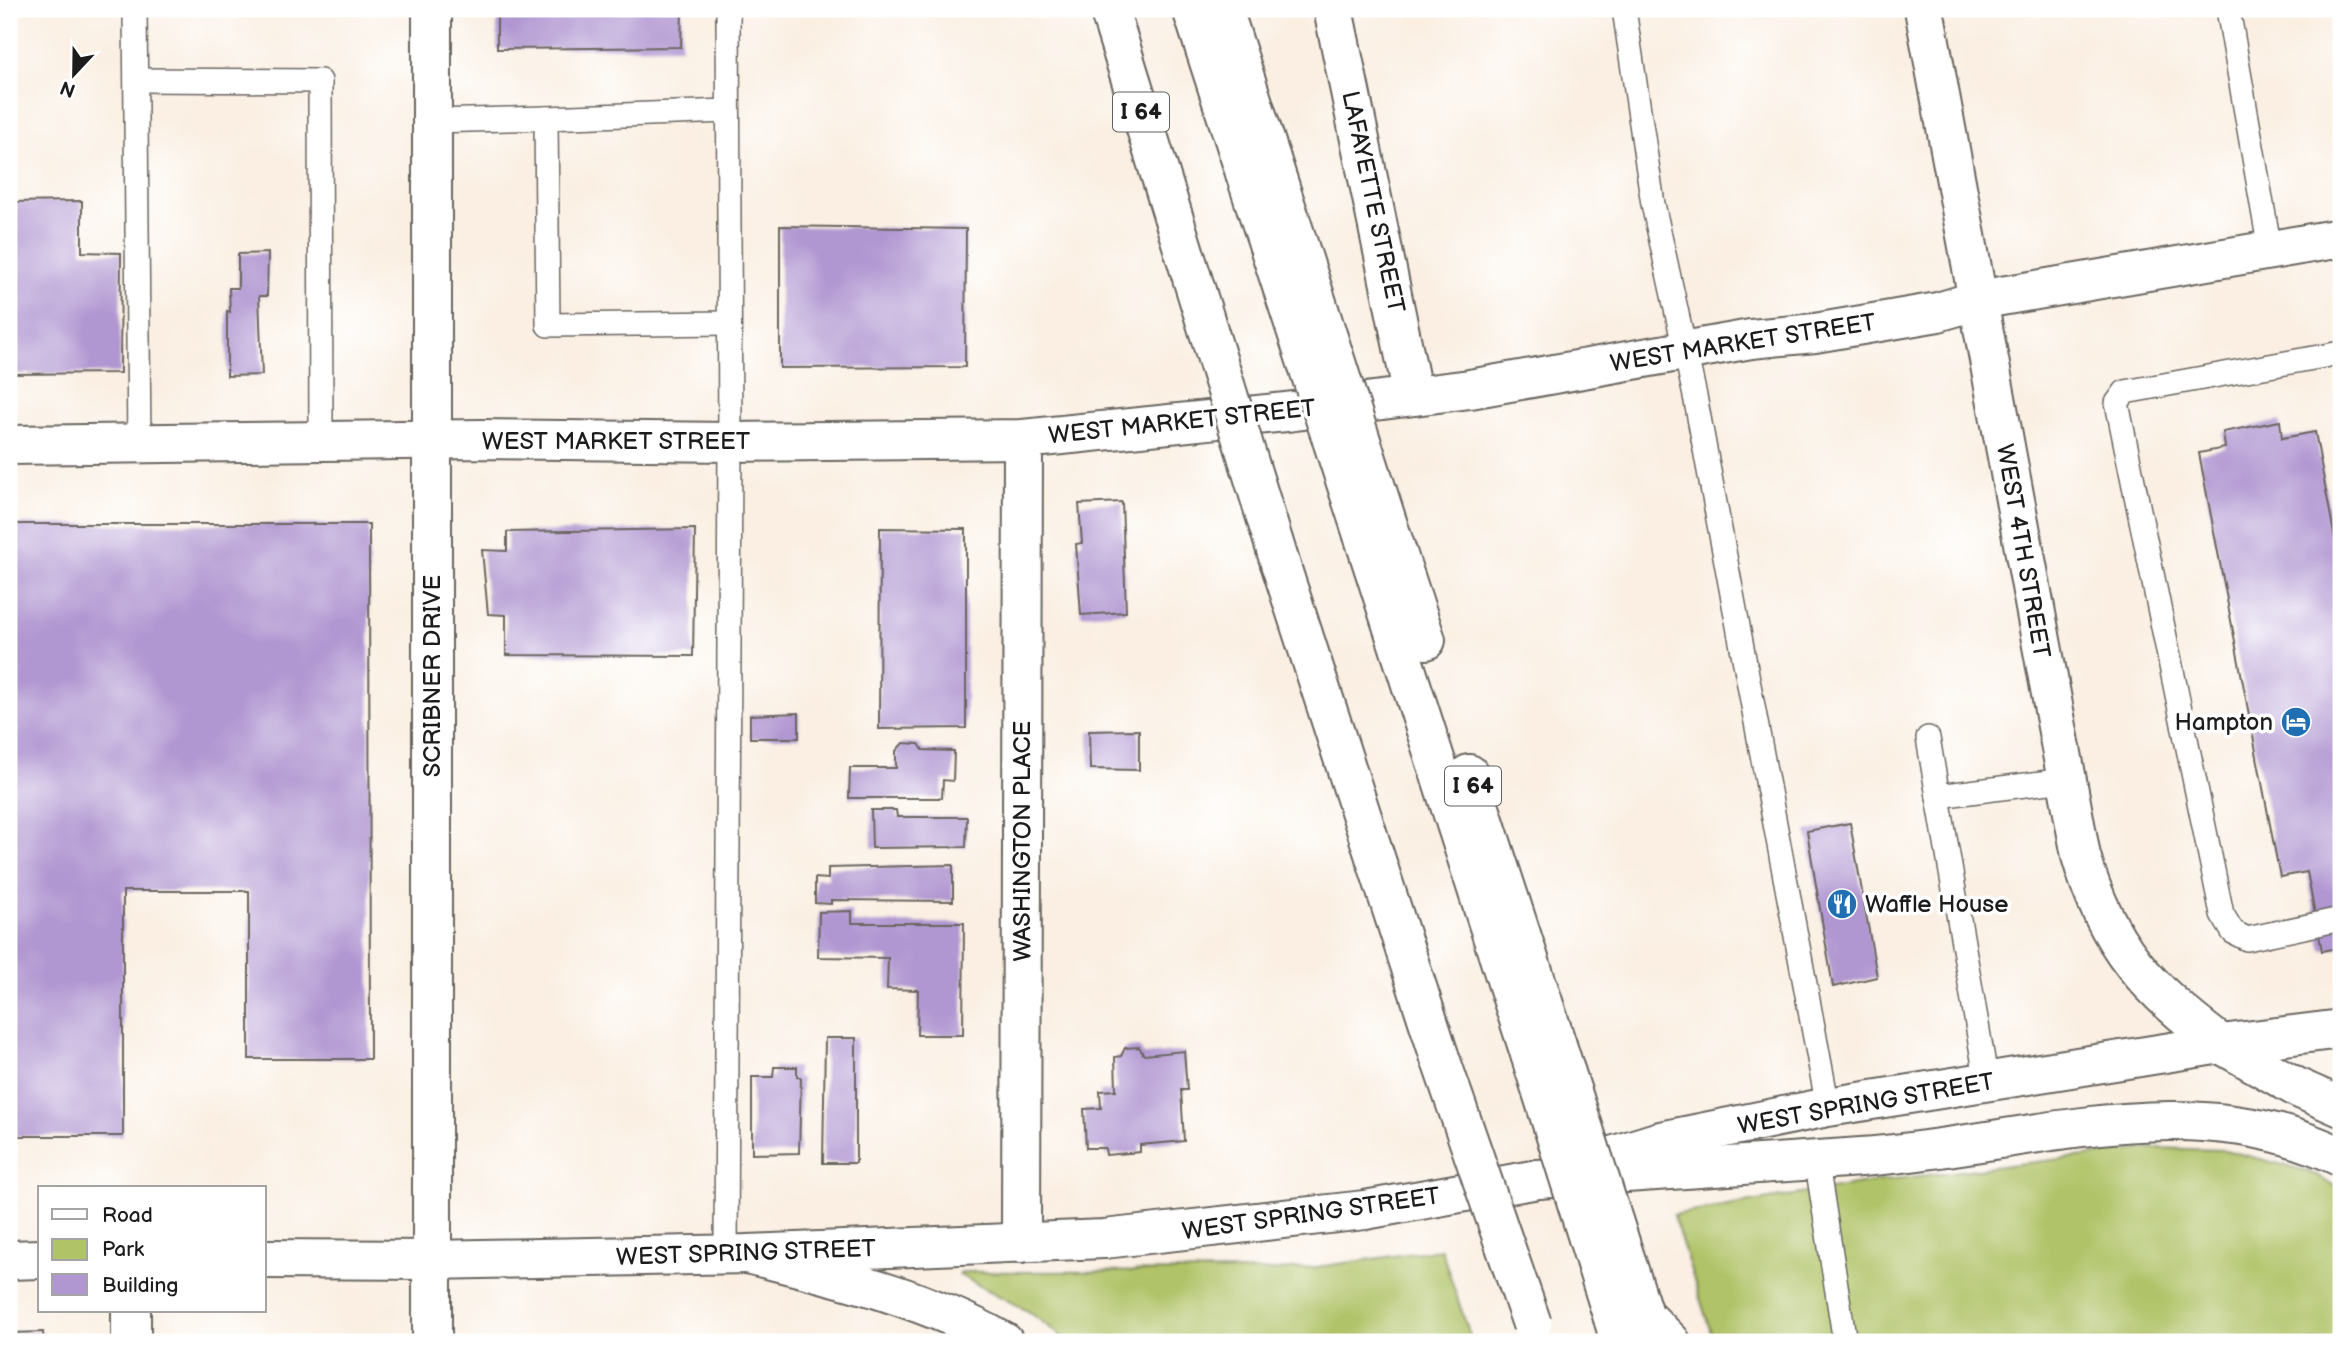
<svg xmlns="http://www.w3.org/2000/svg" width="2350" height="1351" font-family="'Balsamiq Sans',sans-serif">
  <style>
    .green { fill: #b0c367; stroke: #667042; stroke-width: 2 }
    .building { fill: #b197d1 }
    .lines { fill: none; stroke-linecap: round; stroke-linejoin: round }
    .lane-casing { stroke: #6a6661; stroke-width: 26 }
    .street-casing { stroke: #6a6661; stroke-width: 42 }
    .secondary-casing { stroke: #6a6661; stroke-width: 42 }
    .primary-casing { stroke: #6a6661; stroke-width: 42 }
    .highway-casing { stroke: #6a6661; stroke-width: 42 }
    .lane { stroke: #fff; stroke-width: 23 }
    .street { stroke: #fff; stroke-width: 38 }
    .secondary { stroke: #fff; stroke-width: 38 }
    .primary { stroke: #fff; stroke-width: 38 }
    .highway { stroke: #fff; stroke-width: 38 }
    .highway-bridge-casing { stroke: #6a6661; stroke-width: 42; stroke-linecap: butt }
    .highway-bridge { stroke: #fff; stroke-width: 38 }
    .labels { text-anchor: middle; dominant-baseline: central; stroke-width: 7; stroke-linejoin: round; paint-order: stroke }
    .shield { fill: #fff; stroke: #606060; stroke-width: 2 }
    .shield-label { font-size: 23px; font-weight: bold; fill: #1c1c1c }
    .street-label { font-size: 24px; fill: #1c1c1c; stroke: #fff }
    .poi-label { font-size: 24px; fill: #1c1c1c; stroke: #fff; text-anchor: end }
  </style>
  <rect width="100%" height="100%" fill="#fff"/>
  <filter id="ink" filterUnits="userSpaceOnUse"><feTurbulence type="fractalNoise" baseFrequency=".0143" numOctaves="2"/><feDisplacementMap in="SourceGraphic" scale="14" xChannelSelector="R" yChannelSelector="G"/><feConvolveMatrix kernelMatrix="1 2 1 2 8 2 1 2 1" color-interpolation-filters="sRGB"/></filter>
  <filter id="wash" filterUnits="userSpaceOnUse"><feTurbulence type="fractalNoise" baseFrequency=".00686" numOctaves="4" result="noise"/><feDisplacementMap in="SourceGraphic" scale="28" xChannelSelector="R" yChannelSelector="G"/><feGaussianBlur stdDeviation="1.57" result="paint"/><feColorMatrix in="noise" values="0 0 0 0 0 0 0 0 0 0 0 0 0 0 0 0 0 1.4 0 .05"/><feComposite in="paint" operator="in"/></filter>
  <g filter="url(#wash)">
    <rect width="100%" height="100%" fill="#faefe2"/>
    <g class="green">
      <polygon points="2151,1148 2225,1150 2307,1171 2341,1189 2341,1342 1714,1342 1673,1215 1878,1181"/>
      <polygon points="1441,1249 1472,1342 1069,1342 1028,1311 959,1275 961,1272 1267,1271 1317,1267"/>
    </g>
    <g id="blocks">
      <g class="building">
        <polygon points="497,9 682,9 681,47 497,49"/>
        <polygon points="82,201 82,252 121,253 120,373 9,374 9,202"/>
        <polygon points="780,226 966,229 965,367 780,368"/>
        <polygon points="268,253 267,296 259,296 262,375 227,376 227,311 230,312 229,288 238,288 238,254"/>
        <polygon points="2280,421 2282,438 2315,432 2341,571 2341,947 2322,951 2307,872 2280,877 2199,453 2225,448 2223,432"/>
        <polygon points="1122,502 1126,612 1081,615 1076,544 1082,543 1079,504"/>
        <polygon points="9,524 369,524 370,1059 249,1059 249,891 123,891 123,1136 9,1136"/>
        <polygon points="880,528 966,529 966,728 879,729"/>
        <polygon points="695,529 693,656 506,655 506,615 488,614 482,550 507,551 507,532"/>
        <polygon points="799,713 799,738 750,738 750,715"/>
        <polygon points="1139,730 1139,770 1090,769 1089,731"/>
        <polygon points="903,743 919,744 923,750 954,751 953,781 943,780 942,798 849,798 850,768 896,768 896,751"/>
        <polygon points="871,810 896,810 897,817 967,817 966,847 872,848"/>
        <polygon points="1850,823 1877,977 1833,987 1807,831"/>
        <polygon points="953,865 953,901 831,900 831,904 815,903 815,878 828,879 828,868"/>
        <polygon points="852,911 852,923 964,923 963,1035 917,1035 918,990 887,989 888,958 818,957 819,912"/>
        <polygon points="825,1038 856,1038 856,1163 823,1163"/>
        <polygon points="1139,1047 1144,1055 1184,1051 1187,1090 1181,1090 1184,1141 1140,1145 1140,1152 1106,1155 1105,1148 1086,1148 1084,1109 1101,1108 1100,1091 1116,1090 1115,1057 1121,1056 1125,1048"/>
        <polygon points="774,1067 797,1067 797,1077 801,1078 799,1153 752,1154 752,1077 773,1077"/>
        <polygon points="43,1332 44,1342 9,1342 9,1333"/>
      </g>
    </g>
  </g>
  <g filter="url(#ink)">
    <use href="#blocks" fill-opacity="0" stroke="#6a6661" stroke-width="2"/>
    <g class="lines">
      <g class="lane-casing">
        <g id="lane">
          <polyline points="135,9 139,445"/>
          <polyline points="1624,9 1653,204 1695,396 1828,1107"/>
          <polyline points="2228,9 2270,250"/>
          <polyline points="136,80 320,81 321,442"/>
          <polyline points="546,118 727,111"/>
          <polyline points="432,121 546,118 548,325 729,323"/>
          <polyline points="2341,353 2125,392 2117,403 2222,914 2233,932 2247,939 2341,919"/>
          <polyline points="1928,738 1987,1083"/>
          <polyline points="1938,796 2065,780"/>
          <polyline points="1816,1158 1844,1336 1849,1342"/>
          <polyline points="726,1254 730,442 728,9"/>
        </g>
      </g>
      <g class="street-casing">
        <g id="street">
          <polyline points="1333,9 1413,396"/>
          <polyline points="1021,1243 1023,439"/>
          <polyline points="131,1311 131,1342"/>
        </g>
      </g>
      <g class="secondary-casing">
        <g id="secondary">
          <path d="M 1924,9 L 2081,856 C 2107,947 2148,989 2221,1044"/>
          <polyline points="9,445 482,439 730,442 1023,439 1286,412 1470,389 1751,339 1815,333 1938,312 1978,300 2341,238"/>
          <polyline points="1570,1169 1660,1141 1828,1107 2221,1044 2341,1029"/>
          <polyline points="264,1259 432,1260"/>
          <polyline points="9,1260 40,1259"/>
        </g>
      </g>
      <g class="primary-casing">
        <g id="primary">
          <polyline points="432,9 432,1342"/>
          <polyline points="432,1260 747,1254 1104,1239 1365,1210 1538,1179"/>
        </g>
      </g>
      <g class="highway-casing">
        <g id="highway">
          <polyline points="1109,9 1173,216"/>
          <polyline points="1192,9 1245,173"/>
          <polyline points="1223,9 1271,159"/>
          <polyline points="1389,528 1426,640"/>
          <polyline points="1363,535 1530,1054"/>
          <polyline points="1280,563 1440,1058"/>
          <polyline points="1469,774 1557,1045"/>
          <polyline points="2221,1044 2298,1088 2341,1107"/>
          <path d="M 1538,1179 C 1646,1171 1753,1165 1861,1157 C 2018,1146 2191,1082 2341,1157"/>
          <path d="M 747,1254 C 838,1277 921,1296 1004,1342"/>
          <polyline points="1643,1314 1671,1342"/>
          <polyline points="1613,1318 1620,1342"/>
        </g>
      </g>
      <use href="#lane" class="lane"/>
      <use href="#street" class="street"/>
      <use href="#secondary" class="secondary"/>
      <use href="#primary" class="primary"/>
      <use href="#highway" class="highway"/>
      <g class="highway-bridge-casing">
        <g id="highway-bridge">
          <polyline points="1271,159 1389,528"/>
          <polyline points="1245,173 1363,535"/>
          <polyline points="1173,216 1280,563"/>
          <polyline points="1557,1045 1643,1314"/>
          <polyline points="1530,1054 1613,1318"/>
          <polyline points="1440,1058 1532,1324"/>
        </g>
      </g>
      <use href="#highway-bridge" class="highway-bridge"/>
    </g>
  </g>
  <defs>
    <g id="hotel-disc" transform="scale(1.575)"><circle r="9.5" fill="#1f6fb2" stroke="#fff"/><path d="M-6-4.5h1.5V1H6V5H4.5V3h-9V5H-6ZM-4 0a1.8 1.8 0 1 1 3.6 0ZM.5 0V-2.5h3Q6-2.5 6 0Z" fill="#fff"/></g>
    <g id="restaurant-disc" transform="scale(1.575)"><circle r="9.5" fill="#1f6fb2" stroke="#fff"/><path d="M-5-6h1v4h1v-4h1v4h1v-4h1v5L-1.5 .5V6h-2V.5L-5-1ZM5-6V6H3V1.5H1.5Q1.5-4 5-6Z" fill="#fff"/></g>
  </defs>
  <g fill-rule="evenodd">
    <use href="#hotel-disc" x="2296" y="722"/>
    <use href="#restaurant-disc" x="1842" y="904"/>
  </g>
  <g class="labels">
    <g class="shield">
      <rect x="1113" y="92.5" width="56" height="39" rx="5"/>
      <rect x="1445" y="766.5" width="56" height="39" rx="5"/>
    </g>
    <g class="shield-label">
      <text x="1141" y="112">I 64</text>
      <text x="1473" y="786">I 64</text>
    </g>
    <g class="street-label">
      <text transform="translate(1373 202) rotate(78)">LAFAYETTE STREET</text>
      <text transform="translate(1743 343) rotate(-9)">WEST MARKET STREET</text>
      <text transform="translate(1182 422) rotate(-6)">WEST MARKET STREET</text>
      <text x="616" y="441">WEST MARKET STREET</text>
      <text transform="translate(2023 551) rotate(80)">WEST 4TH STREET</text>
      <text transform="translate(432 676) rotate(-90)">SCRIBNER DRIVE</text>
      <text transform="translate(1022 841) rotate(-90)">WASHINGTON PLACE</text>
      <text transform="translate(1866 1104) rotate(-10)">WEST SPRING STREET</text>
      <text transform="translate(1311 1214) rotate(-8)">WEST SPRING STREET</text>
      <text transform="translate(746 1253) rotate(-2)">WEST SPRING STREET</text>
    </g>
    <g class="poi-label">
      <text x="2273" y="722">Hampton</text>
      <text x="1865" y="904" text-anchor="start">Waffle House</text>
    </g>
  </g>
  <rect width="2350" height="1351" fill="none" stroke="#fff" stroke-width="35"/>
  <rect x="38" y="1186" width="228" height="126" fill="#ffffff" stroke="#a4a4a4" stroke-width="2"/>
  <rect x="52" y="1209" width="35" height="10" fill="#ffffff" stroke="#a4a4a4" stroke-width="2"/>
  <text x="102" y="1222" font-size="21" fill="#1c1c1c">Road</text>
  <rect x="52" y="1239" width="35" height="21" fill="#b0c367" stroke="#a4a4a4" stroke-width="2"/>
  <text x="102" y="1256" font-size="21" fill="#1c1c1c">Park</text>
  <rect x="52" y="1274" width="35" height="21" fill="#b197d1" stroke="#a4a4a4" stroke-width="2"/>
  <text x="102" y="1292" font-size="21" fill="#1c1c1c">Building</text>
  <g transform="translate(74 74) rotate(202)" stroke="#ffffff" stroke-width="5" paint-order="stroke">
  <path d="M0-5L12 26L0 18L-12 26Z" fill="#1c1c1c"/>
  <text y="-10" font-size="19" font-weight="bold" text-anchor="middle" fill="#1c1c1c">N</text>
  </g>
</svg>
